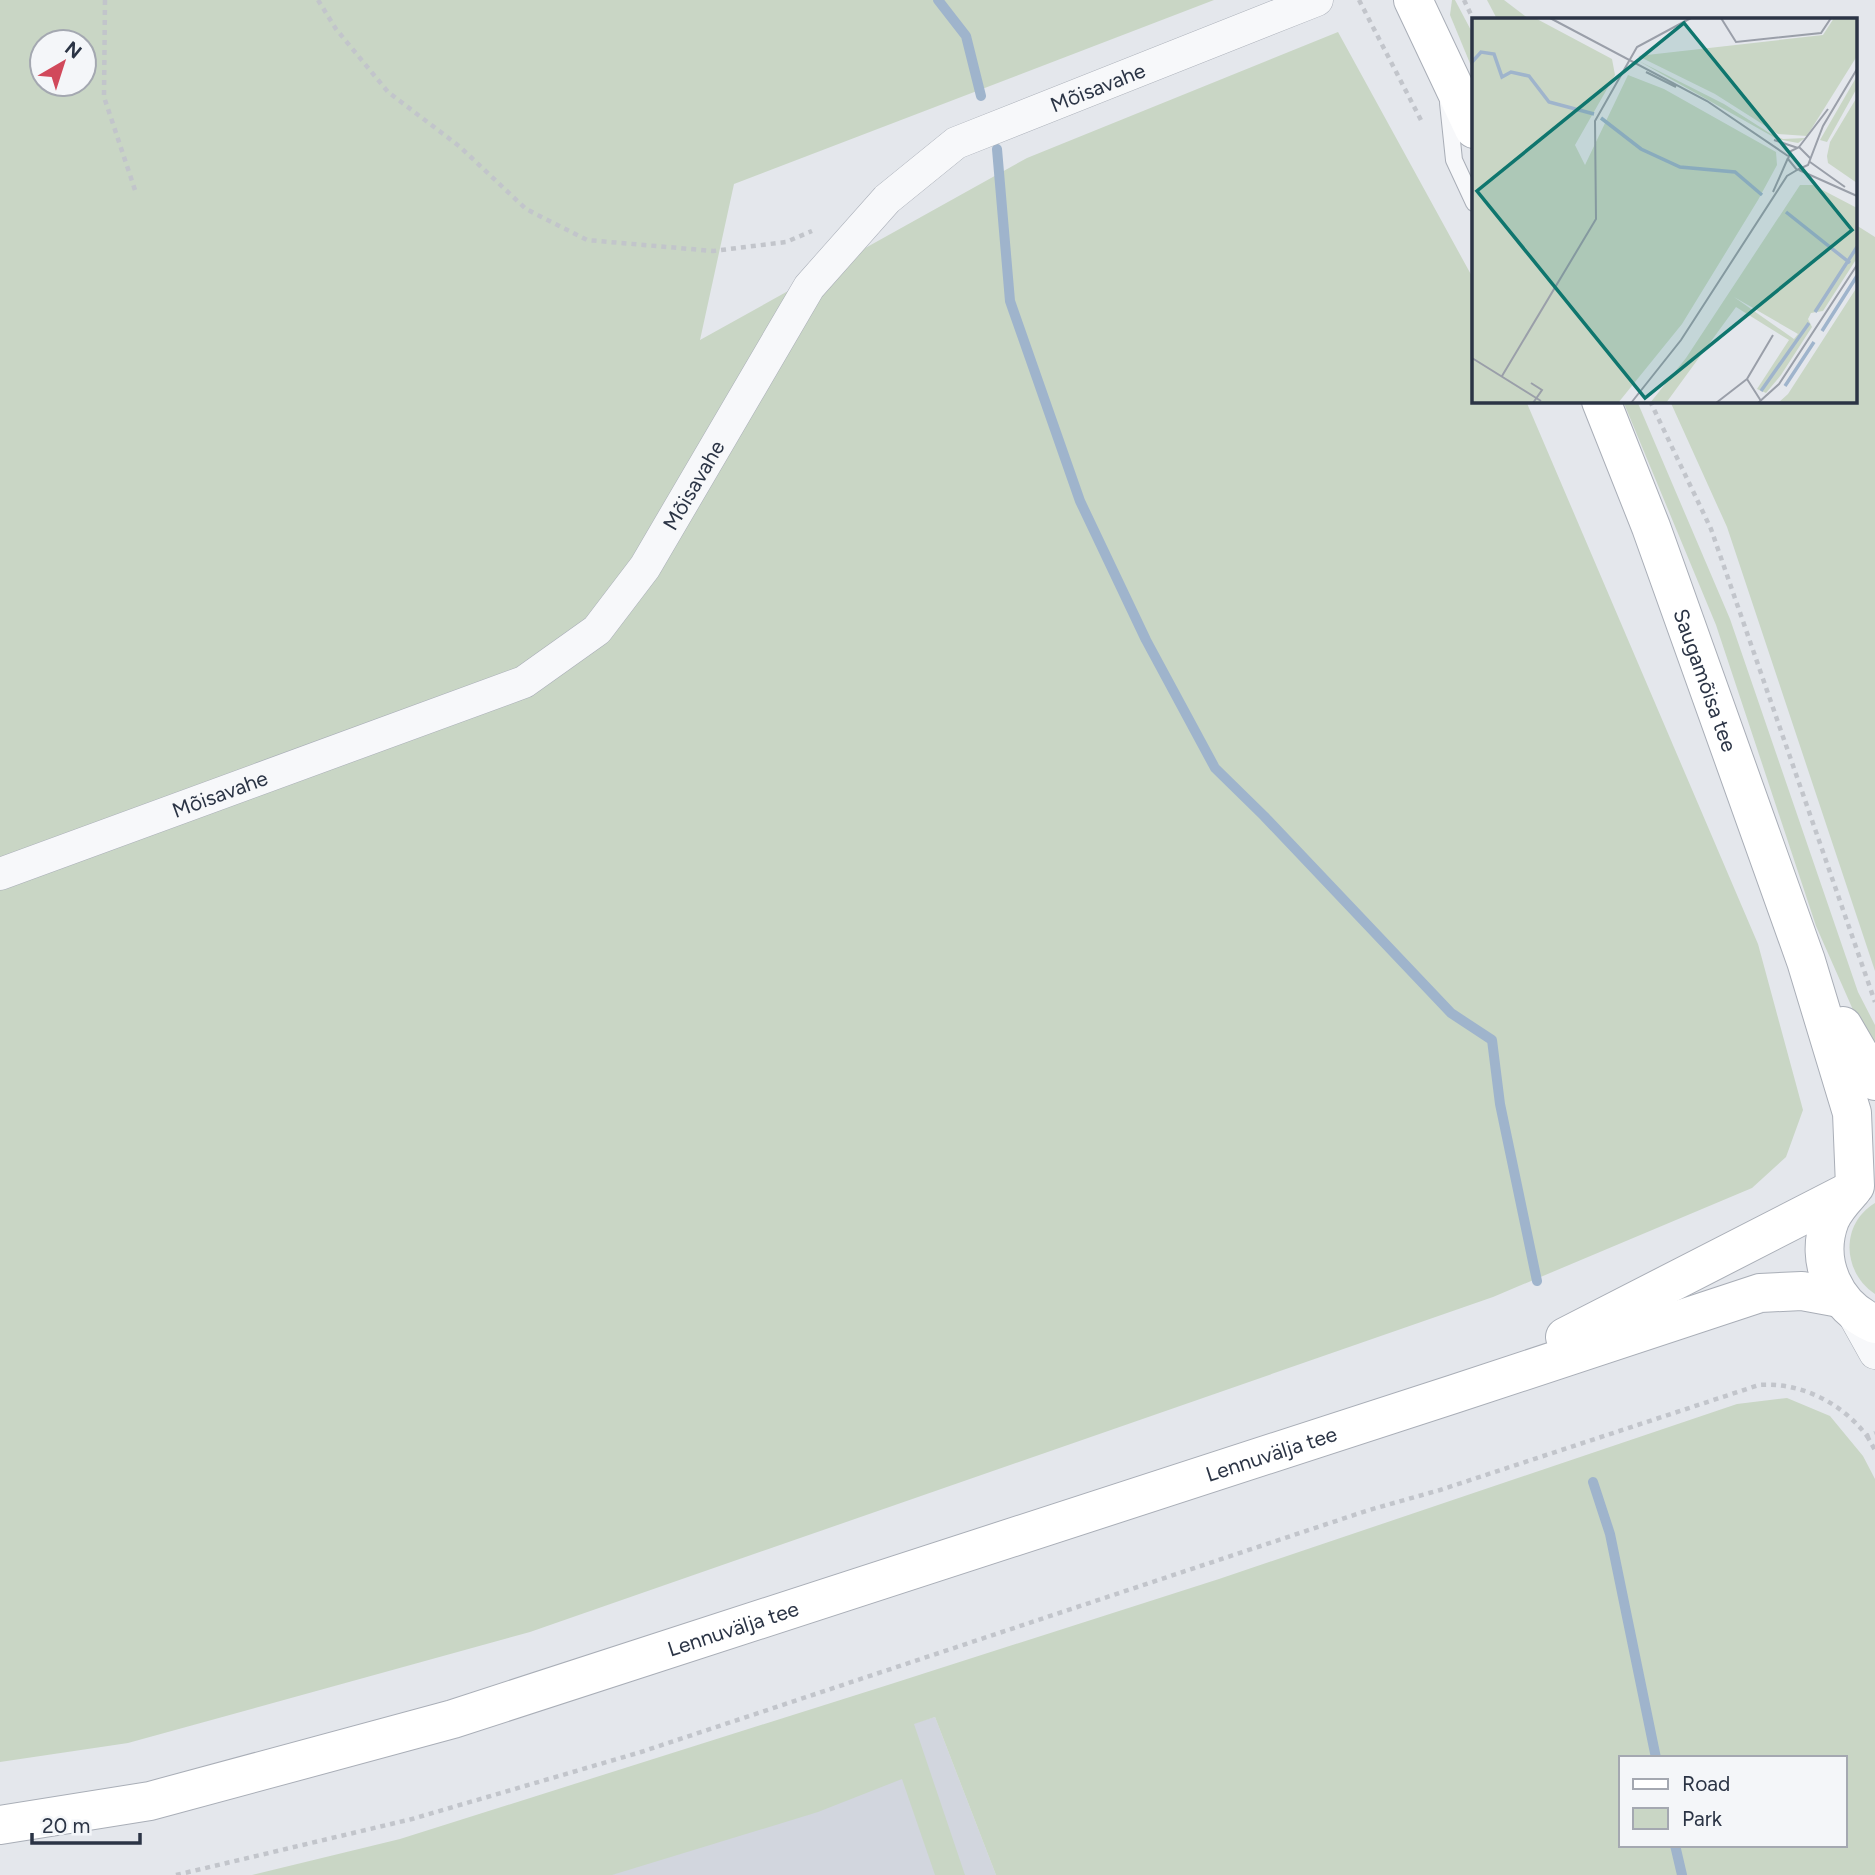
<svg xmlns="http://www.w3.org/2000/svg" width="1875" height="1875" font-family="Figtree,sans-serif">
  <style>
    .built { fill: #d2d6de }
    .green { fill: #c9d6c5; fill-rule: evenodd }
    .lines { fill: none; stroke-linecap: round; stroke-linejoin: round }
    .stream { stroke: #9fb4cc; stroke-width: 10 }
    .lane-casing { stroke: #a9aeb7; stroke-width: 18 }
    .street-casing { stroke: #a9aeb7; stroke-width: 33 }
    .secondary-casing { stroke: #a9aeb7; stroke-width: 40 }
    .path { stroke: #c2c5cb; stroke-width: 4.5; stroke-dasharray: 5 5; stroke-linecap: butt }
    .lane { stroke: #f7f8fa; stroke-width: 16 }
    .street { stroke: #f7f8fa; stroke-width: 32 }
    .secondary { stroke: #fff; stroke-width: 38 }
    .labels { text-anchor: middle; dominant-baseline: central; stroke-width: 5; stroke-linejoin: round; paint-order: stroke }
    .street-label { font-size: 21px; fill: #2b3445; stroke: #f4f6f9 }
    .inset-river { fill: none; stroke: #9fb4cc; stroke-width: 3.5 }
    .inset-road { fill: none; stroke: #9a9fa9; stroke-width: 2 }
    .view { fill: #0f766e; fill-opacity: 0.15; stroke: #0f766e; stroke-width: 3.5 }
    .inset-edge { fill: none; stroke: #2b3445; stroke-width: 3.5 }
  </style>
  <rect width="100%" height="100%" fill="#e4e7ec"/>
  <polygon class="built" points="935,1717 996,1875 389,1875"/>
  <g class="green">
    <path d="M 0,0 L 1214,0 L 734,184 L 700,340 L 1027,158 L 1338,32 L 1474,280 L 1474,401 L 1526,401 L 1758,944 L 1803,1110 L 1786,1157 L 1752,1188 L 1493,1297 L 530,1632 L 128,1743 L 0,1762 ZM 42,42 L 84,42 L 84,84 L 42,84 Z"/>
    <polygon points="1452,0 1455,0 1474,36 1474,73 1450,15"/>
    <polygon points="1487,0 1504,0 1529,19 1497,19"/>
    <polygon points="1856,225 1875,237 1875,971 1727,527 1670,401 1856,401"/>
    <polygon points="1623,401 1637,401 1730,619 1858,992 1875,1025 1875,1054 1869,1046 1816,926 1716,625"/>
    <path d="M 1875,1203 L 1875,1294 C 1842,1272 1840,1224 1875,1203 Z"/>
    <path d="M 1787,1398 L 1830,1416 L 1863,1456 L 1875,1479 L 1875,1875 L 996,1875 L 935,1717 L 914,1724 L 965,1875 L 935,1875 L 902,1779 L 818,1812 L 612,1875 L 252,1875 L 400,1839 L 891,1684 L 1219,1579 L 1737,1404 ZM 1621,1758 L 1845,1758 L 1845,1845 L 1621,1845 Z"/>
  </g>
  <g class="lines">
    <g class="stream">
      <polyline points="938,0 966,36 981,96"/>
      <polyline points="997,149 1010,301 1080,501 1146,640 1215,768 1264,816 1451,1013 1492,1040 1500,1104 1537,1281"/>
      <polyline points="1593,1482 1610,1534 1656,1758"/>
      <polyline points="1675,1845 1682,1875"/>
    </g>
    <g class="lane-casing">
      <polyline id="lane" points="1448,103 1454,160 1474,203"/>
    </g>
    <g class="street-casing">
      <g id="street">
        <path id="s1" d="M 0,874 L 524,682 L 597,630 L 645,567 L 809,287 L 887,199 L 956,143 L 1317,0"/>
        <polyline points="1851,1310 1875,1353"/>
      </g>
    </g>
    <g class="secondary-casing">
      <g id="secondary">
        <polyline points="1413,0 1474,129"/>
        <path id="s2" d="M 1601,401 L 1651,527 L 1806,961 L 1852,1113 L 1855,1186"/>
        <polyline points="1843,1026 1875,1081"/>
        <path d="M 1852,1190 C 1844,1199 1835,1208 1830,1220 C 1814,1262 1835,1307 1875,1324"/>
        <polyline points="1565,1337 1850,1191"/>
        <path id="s3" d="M 0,1825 L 150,1801 L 453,1719 L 1454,1394 L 1760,1293 L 1802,1291 L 1840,1298"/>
      </g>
    </g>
    <g class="path">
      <polyline points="105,0 104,97 135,190"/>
      <polyline points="318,0 336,29 388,92 459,146 526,209 587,240 713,251 786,242 812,231"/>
      <polyline points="1359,0 1423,124"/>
      <polyline points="1464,0 1474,21"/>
      <polyline points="1650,401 1711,529 1875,1002"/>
      <polyline points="1867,1436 1875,1450"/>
      <path d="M 176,1875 L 412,1819 L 641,1752 L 1369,1510 L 1440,1490 L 1759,1385 C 1801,1382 1842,1403 1867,1436 L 1875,1433"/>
    </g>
    <use href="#lane" class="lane"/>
    <use href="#street" class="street"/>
    <use href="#secondary" class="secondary"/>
  </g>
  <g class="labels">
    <g class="street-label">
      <text stroke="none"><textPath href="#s1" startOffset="1410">Mõisavahe</textPath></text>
      <text stroke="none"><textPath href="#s1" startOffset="822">Mõisavahe</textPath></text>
      <text stroke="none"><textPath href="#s2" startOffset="298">Saugamõisa tee</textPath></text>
      <text stroke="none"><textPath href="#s1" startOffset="234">Mõisavahe</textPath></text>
      <text stroke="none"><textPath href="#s3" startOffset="1326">Lennuvälja tee</textPath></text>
      <text stroke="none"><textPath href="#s3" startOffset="760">Lennuvälja tee</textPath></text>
    </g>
  </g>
  <g transform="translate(1472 18)">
    <rect width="385" height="385" fill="#e4e7ec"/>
    <path d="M 0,0 L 63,0 L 140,41 L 143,57 L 103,127 L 113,147 L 156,57 L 192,71 L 304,134 L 305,147 L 286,182 L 210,306 L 146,385 L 0,385 ZM 362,0 L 385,0 L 385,38 L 335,118 L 306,116 L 243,76 L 166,38 L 351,17 ZM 165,42 L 252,86 L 299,116 L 311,121 L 333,120 L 326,125 L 305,121 ZM 385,58 L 385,70 L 355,124 L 348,122 ZM 385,79 L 385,165 L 356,145 L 355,138 L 358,124 ZM 328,167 L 341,167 L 385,190 L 385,240 L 351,293 L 339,295 L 336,301 L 340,309 L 309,357 L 294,375 L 285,371 L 317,322 L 264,289 L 194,385 L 178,385 L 214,340 ZM 262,279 L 326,316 L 322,321 ZM 385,269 L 385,385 L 306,385 L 316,376 Z" fill="#c9d6c5" fill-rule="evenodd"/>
    <path class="inset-river" d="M 0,44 L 9,34 L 22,36 L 30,59 L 39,54 L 57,58 L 77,84 L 122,96M 129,100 L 169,131 L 208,149 L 263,154 L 290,177M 314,194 L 378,245M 343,294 L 385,229M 350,313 L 385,258M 313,368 L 342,324M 289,373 L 337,305"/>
    <path class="inset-road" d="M 78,0 L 235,83 L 316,138M 249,0 L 264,24 L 349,15 L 359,0M 174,54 L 204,69M 302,122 L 326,130M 327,129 L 356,91M 338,140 L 327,129 L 319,133 L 316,141 L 325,152 L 336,147 L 351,108 L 385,51M 338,144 L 373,169M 327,152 L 385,178M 301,174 L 316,140M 0,340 L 69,383M 30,358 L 124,201 L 123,103 L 165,29 L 219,0M 59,365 L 70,372 L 61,385M 289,383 L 275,361 L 301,317M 159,385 L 209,322 L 315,158 L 325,152M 244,385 L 275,361M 286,385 L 307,366 L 385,247"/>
    <path class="view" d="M 212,5 L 380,212 L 173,380 L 5,173 Z"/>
    <rect width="385" height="385" class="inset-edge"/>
  </g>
  <rect x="1619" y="1756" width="228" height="91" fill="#f4f6f9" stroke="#a4a8b1" stroke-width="2"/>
  <rect x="1633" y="1779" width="35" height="10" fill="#ffffff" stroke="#a4a8b1" stroke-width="2"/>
  <text x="1682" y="1791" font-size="21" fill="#2b3445">Road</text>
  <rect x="1633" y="1808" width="35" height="21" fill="#c9d6c5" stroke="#a4a8b1" stroke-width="2"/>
  <text x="1682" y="1826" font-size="21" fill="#2b3445">Park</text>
  <g transform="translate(63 63) rotate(39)"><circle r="33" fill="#f4f6f9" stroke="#a4a8b1" stroke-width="2"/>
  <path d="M0-5L12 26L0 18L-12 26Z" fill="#d1495b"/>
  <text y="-10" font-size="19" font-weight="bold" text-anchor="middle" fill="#2b3445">N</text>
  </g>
  <path d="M32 1833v10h108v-10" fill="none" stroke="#2b3445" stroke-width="3.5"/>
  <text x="42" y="1833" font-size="21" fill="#2b3445" stroke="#f4f6f9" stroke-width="5" paint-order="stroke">20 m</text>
</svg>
